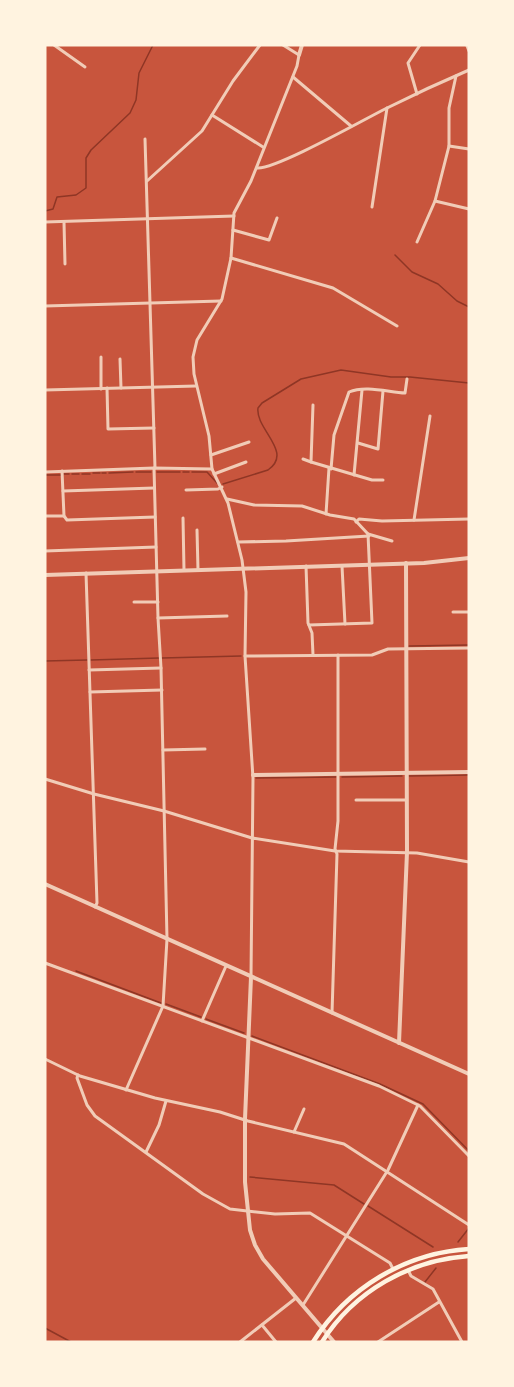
<svg xmlns="http://www.w3.org/2000/svg" width="514" height="1387" font-family="'Noto Sans',sans-serif">
  <style>
    .lines { fill: none; stroke-linecap: round; stroke-linejoin: round }
    .stream { stroke: #8f3625; stroke-width: 1.5 }
    .minor { stroke: #f1ccb7; stroke-width: 3 }
    .tertiary { stroke: #f1ccb7; stroke-width: 4 }
    .primary { stroke: #fff3e0; stroke-width: 4.5 }
  </style>
  <rect width="100%" height="100%" fill="#c8553d"/>
  <g class="lines">
    <g class="stream">
      <polyline points="45,211 53,209 57,197 76,195 86,188 86,158 91,150 130,113 136,100 139,73 153,45"/>
      <polyline points="395,255 412,272 438,284 457,301 469,307"/>
      <polyline points="136,472 151,472"/>
      <polyline points="157,472 180,472"/>
      <polyline points="183,472 189,472"/>
      <polyline points="192,472 207,472 217,483"/>
      <polyline points="93,473 100,473"/>
      <polyline points="102,473 106,473"/>
      <polyline points="109,473 133,472"/>
      <polyline points="64,474 69,474"/>
      <polyline points="72,474 79,474"/>
      <polyline points="82,474 90,474"/>
      <polyline points="45,475 61,475"/>
      <path d="M 223,484 L 268,470 C 294,452 255,429 258,408 L 262,403 L 301,379 L 341,370 L 391,377 L 410,377 L 469,383"/>
      <polyline points="409,646 469,645"/>
      <polyline points="162,658 241,656"/>
      <polyline points="91,660 159,658"/>
      <polyline points="45,661 87,660"/>
      <polyline points="409,776 469,775"/>
      <polyline points="342,777 402,776"/>
      <polyline points="256,778 336,777"/>
      <polyline points="76,971 161,1003"/>
      <polyline points="166,1004 201,1017"/>
      <polyline points="206,1019 244,1033"/>
      <polyline points="252,1036 380,1084 423,1104 469,1151"/>
      <polyline points="250,1177 334,1185 364,1204"/>
      <polyline points="368,1206 433,1247"/>
      <polyline points="458,1242 469,1228"/>
      <polyline points="425,1282 436,1268"/>
      <polyline points="45,1328 71,1342"/>
    </g>
    <g class="minor">
      <polyline points="54,45 85,67"/>
      <polyline points="467,46 469,51"/>
      <polyline points="293,77 351,126"/>
      <polyline points="417,94 408,63 420,45"/>
      <polyline points="212,115 263,147"/>
      <polyline points="145,139 155,468"/>
      <polyline points="449,146 469,149"/>
      <path d="M 257,168 C 275,170 363,120 385,109 C 413,95 441,82 469,70"/>
      <polyline points="147,181 202,131 233,81 260,45"/>
      <polyline points="435,201 469,209"/>
      <polyline points="372,207 387,108"/>
      <polyline points="45,222 234,216"/>
      <polyline points="64,222 65,264"/>
      <polyline points="233,230 269,240 277,218"/>
      <polyline points="417,242 435,201 449,146 449,108 456,76"/>
      <polyline points="231,258 333,288 397,326"/>
      <polyline points="45,306 221,301"/>
      <polyline points="101,357 101,389"/>
      <polyline points="120,359 121,388"/>
      <polyline points="107,388 108,429 154,428"/>
      <polyline points="45,390 196,386"/>
      <polyline points="313,405 311,462 372,480 383,480"/>
      <polyline points="358,443 378,449 383,391"/>
      <polyline points="211,455 249,442"/>
      <polyline points="303,459 311,462"/>
      <path d="M 331,469 L 334,435 L 349,392 C 365,385 388,392 405,393 L 407,379"/>
      <polyline points="62,471 64,516 67,520 155,517"/>
      <polyline points="45,472 154,468 212,469"/>
      <polyline points="214,474 246,462"/>
      <polyline points="354,475 362,390"/>
      <polyline points="186,490 218,489 222,487"/>
      <polyline points="63,491 154,488"/>
      <polyline points="227,499 254,505 302,506 330,515 354,519 368,534 372,623 309,625"/>
      <polyline points="326,514 329,468"/>
      <polyline points="45,516 64,516"/>
      <polyline points="183,518 184,570"/>
      <polyline points="414,520 430,416"/>
      <polyline points="356,522 359,519 382,521 469,519"/>
      <polyline points="197,530 198,570"/>
      <polyline points="368,534 392,541"/>
      <polyline points="238,542 286,541 369,536"/>
      <polyline points="45,551 156,547"/>
      <polyline points="306,566 308,623 312,633 313,655"/>
      <polyline points="342,566 345,624"/>
      <polyline points="86,573 97,903 95,907"/>
      <polyline points="134,602 158,602"/>
      <polyline points="453,612 469,612"/>
      <polyline points="158,618 227,616"/>
      <polyline points="245,656 372,655 388,649 469,648"/>
      <polyline points="89,670 161,668"/>
      <polyline points="90,692 162,690"/>
      <polyline points="163,750 205,749"/>
      <polyline points="45,779 94,794 164,811 252,838 335,851 417,853 469,862"/>
      <polyline points="356,800 406,800"/>
      <polyline points="45,963 379,1086 420,1106 469,1156"/>
      <polyline points="251,976 253,778 245,656 246,592 242,560 228,503 212,469 209,436 194,374 193,357 197,340 222,299 231,258 234,213 251,181 297,66 299,55 283,45"/>
      <polyline points="332,1013 337,854 335,849 338,821 338,655"/>
      <polyline points="202,1021 226,966"/>
      <polyline points="45,1059 80,1076 155,1098 220,1112 248,1121 344,1144 469,1225"/>
      <polyline points="78,1075 77,1078 87,1105 95,1116 203,1194 230,1209 275,1214 310,1213 390,1263 393,1269"/>
      <polyline points="126,1090 163,1006 167,939 161,668 158,618 154,468"/>
      <polyline points="294,1132 304,1109"/>
      <polyline points="146,1152 159,1125 166,1101"/>
      <polyline points="408,1270 411,1276 433,1289 462,1342"/>
      <polyline points="303,1305 388,1170 418,1105"/>
      <polyline points="262,1325 276,1342"/>
      <polyline points="240,1342 296,1298"/>
      <polyline points="378,1342 439,1302"/>
    </g>
    <g class="tertiary">
      <polyline points="299,55 302,45"/>
      <polyline points="45,575 424,563 469,558"/>
      <polyline points="253,775 469,772"/>
      <polyline points="45,884 469,1074"/>
      <polyline points="251,977 245,1119 245,1182 250,1230 255,1245 263,1259 334,1342"/>
      <polyline points="399,1043 407,852 406,563"/>
    </g>
    <g class="primary">
      <path d="M 313,1342 C 347,1288 405,1253 469,1249"/>
      <path d="M 322,1342 C 354,1291 410,1260 469,1256"/>
    </g>
  </g>
  <rect width="514" height="1387" fill="none" stroke="#fff3e0" stroke-width="93"/>
</svg>
